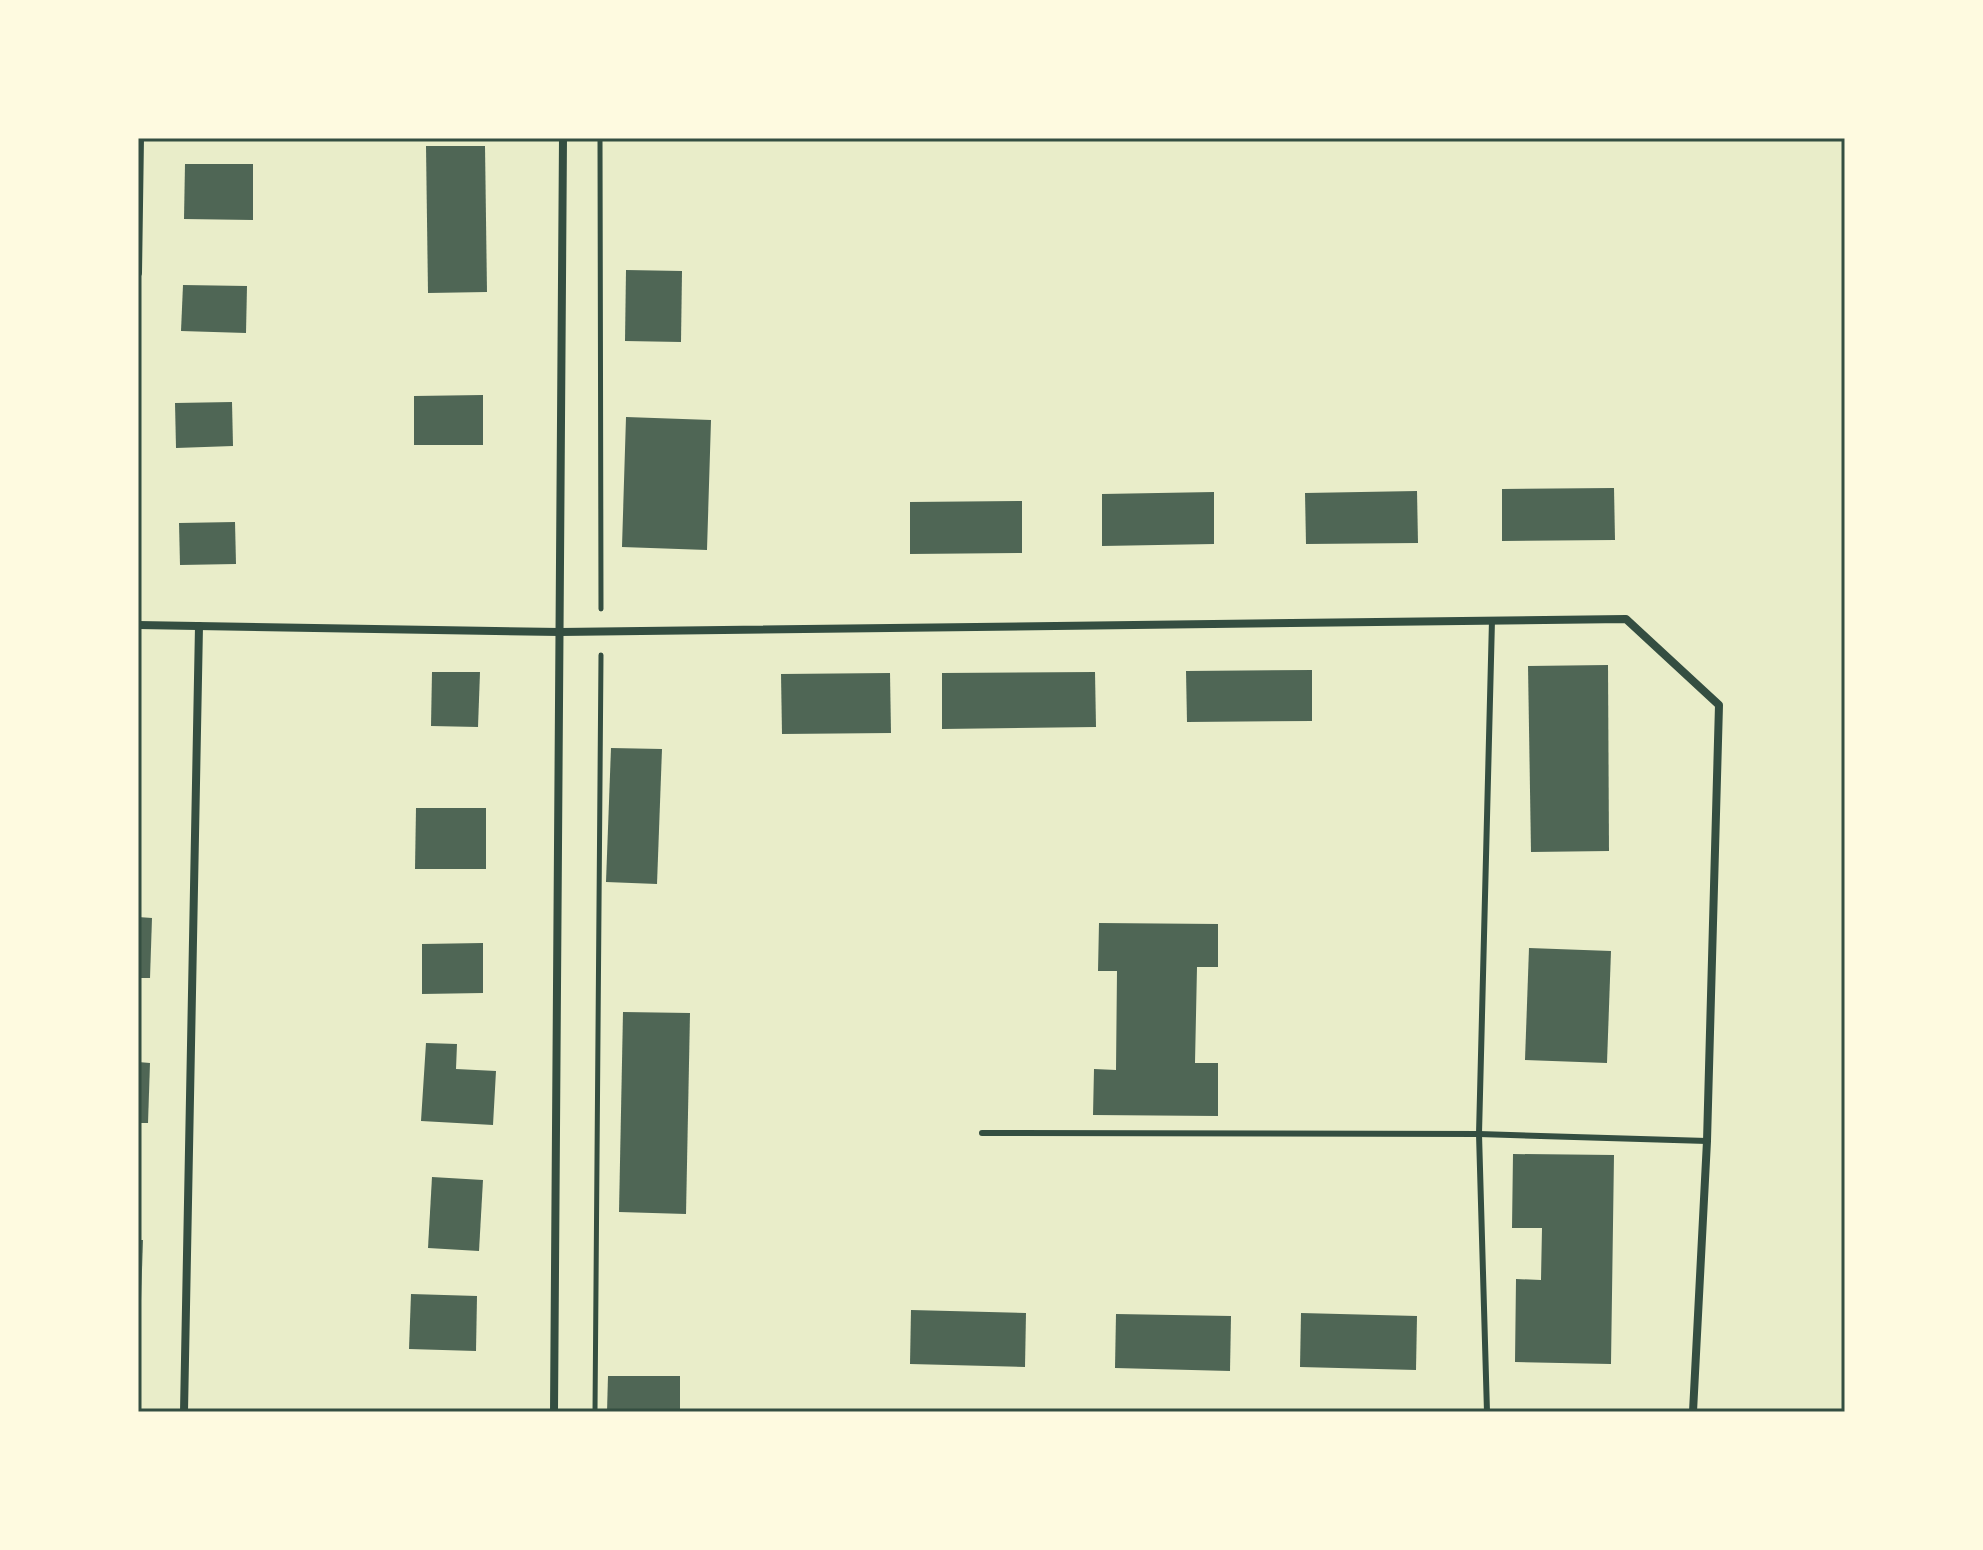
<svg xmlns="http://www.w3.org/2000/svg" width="1983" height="1550" font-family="Raleway,sans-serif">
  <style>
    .building { fill: #4f6655 }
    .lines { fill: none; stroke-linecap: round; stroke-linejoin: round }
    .path { stroke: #344e41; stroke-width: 5 }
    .service { stroke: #344e41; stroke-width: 6 }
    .minor { stroke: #344e41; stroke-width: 8 }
    .neatline { fill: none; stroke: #344e41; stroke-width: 3 }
  </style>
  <rect width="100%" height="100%" fill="#e9edc9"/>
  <g class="building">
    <polygon points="426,146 485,146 487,292 428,293"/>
    <polygon points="185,164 253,164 253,220 184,219"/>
    <polygon points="626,270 682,271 681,342 625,341"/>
    <polygon points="183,285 247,286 246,333 181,331"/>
    <polygon points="483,395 483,445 414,445 414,396"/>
    <polygon points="232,402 233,446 176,448 175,403"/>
    <polygon points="626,417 711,420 707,550 622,547"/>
    <polygon points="1614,488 1615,540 1502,541 1502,489"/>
    <polygon points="1417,491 1418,543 1306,544 1305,493"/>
    <polygon points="1214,492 1214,544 1102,546 1102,494"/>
    <polygon points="1022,501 1022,553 910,554 910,502"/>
    <polygon points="235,522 236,564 180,565 179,523"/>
    <polygon points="1608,665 1609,851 1531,852 1528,666"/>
    <polygon points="1312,670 1312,721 1187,722 1186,671"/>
    <polygon points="432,672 480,672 478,727 431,726"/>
    <polygon points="1095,672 1096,727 942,729 942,673"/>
    <polygon points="890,673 891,733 782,734 781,674"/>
    <polygon points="611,748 662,749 657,884 606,882"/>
    <polygon points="416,808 486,808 486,869 415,869"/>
    <polygon points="138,917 152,918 150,978 138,978"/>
    <polygon points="1099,923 1218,924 1218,967 1197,967 1195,1063 1218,1063 1218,1116 1093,1115 1094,1069 1116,1070 1117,971 1098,971"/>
    <polygon points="483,943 483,993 422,994 422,944"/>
    <polygon points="1529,948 1611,951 1607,1063 1525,1060"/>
    <polygon points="623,1012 690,1013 686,1214 619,1212"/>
    <polygon points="426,1043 457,1044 456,1069 496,1071 493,1125 421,1121"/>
    <polygon points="138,1062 150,1063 148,1123 138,1123"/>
    <polygon points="1513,1154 1614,1155 1611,1364 1515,1362 1516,1279 1541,1280 1542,1228 1512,1228"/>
    <polygon points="432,1177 483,1180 479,1251 428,1248"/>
    <polygon points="138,1240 143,1240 141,1300 138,1300"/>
    <polygon points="411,1294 477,1296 476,1351 409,1349"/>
    <polygon points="911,1310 1026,1313 1025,1367 910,1364"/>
    <polygon points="1301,1313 1417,1316 1416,1370 1300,1367"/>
    <polygon points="1116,1314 1231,1316 1230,1371 1115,1368"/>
    <polygon points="608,1376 680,1376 680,1412 607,1412"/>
  </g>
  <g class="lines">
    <g class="path">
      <polyline points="600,138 601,609"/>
      <polyline points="595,1412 601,655"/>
    </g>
    <g class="service">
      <polyline points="982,1133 1479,1134 1707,1141"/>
      <polyline points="1487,1412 1479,1134 1492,620"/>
    </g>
    <g class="minor">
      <polyline points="138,273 140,138"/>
      <polyline points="138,625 560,632 1626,619 1719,705 1707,1141 1693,1412"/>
      <polyline points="184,1412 199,626"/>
      <polyline points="554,1412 563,138"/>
    </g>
  </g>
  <rect width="1983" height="1550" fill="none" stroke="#fefae0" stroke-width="280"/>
  <rect x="140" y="140" width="1703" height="1270" class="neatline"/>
</svg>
